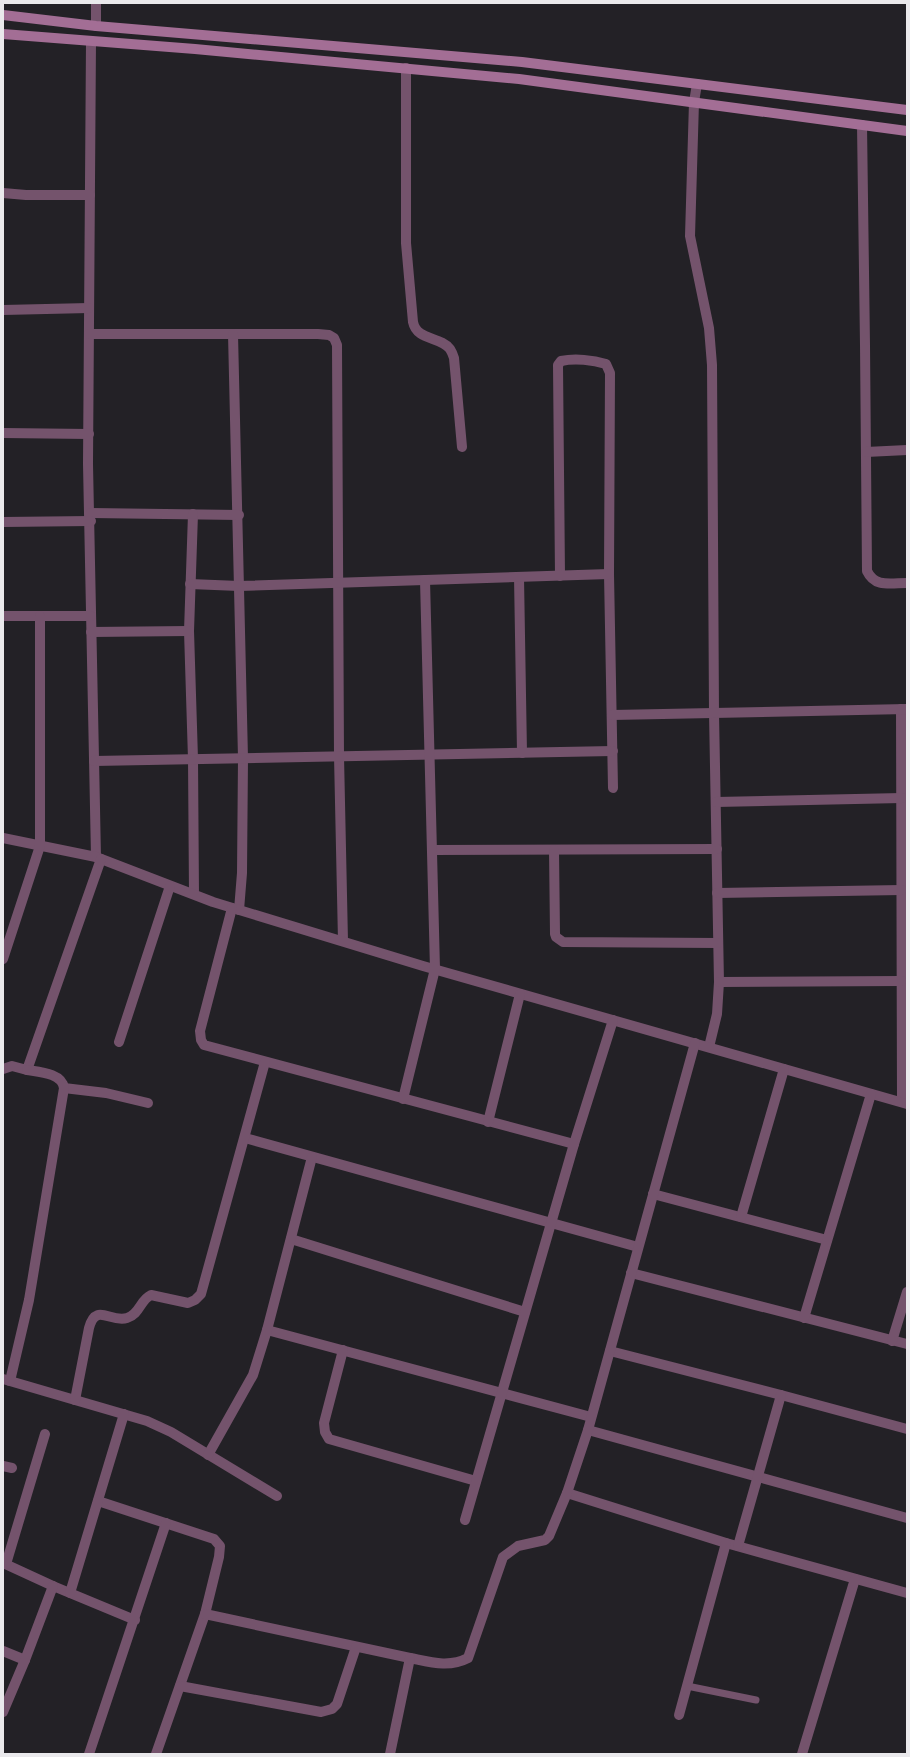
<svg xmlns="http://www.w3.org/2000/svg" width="910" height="1757" font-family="Inter,sans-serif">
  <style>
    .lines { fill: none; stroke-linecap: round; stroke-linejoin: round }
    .service { stroke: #74536c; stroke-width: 7 }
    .minor { stroke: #74536c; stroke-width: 10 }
    .secondary { stroke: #a36e95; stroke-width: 10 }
  </style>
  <rect width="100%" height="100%" fill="#232126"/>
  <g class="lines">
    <polyline class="service" points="687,1686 756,1700"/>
    <g class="minor">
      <polyline points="96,3 96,26"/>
      <polyline points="91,41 88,464 96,857"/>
      <path d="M 406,68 L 406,243 L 413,322 C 417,341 440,336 450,349 C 452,352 453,355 454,358 L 462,447"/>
      <polyline points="697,84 694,102 690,236 709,328 712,365 714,713 719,982 717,1014 709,1047"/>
      <path d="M 862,125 L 865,345 L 867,571 C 875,588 891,583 907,583"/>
      <polyline points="3,193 26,195 90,195"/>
      <polyline points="3,310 89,308"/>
      <polyline points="89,334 318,334 329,335 334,338 337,345 339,756 343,941"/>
      <polyline points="233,334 243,758 242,873 239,910"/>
      <polyline points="3,433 89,434"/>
      <polyline points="866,452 907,450"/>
      <polyline points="91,513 239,515"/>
      <polyline points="193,514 189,631 193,759 194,894"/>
      <polyline points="3,522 91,521"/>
      <path d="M 560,576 L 558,365 L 561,361 C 575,358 593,360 606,364 L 610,373 L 609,574 L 613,788"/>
      <polyline points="519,577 522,753"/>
      <polyline points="190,584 239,586 609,574"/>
      <polyline points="3,616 91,616"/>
      <polyline points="91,632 189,631"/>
      <polyline points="901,709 902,1102"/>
      <polyline points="612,715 907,709"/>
      <polyline points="94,761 613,751"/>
      <polyline points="716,802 902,798"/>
      <polyline points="3,838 96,857 213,902 423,966 907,1104"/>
      <polyline points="432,850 717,849"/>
      <polyline points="554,850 555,934 556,937 563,942 718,943"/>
      <polyline points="717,893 902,890"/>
      <polyline points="232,908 200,1031 201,1040 204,1045 574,1144"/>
      <polyline points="3,959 40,846 40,616"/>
      <polyline points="719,982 902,981"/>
      <polyline points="119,1042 170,886"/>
      <polyline points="3,1069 12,1066 27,1070 101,859"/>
      <polyline points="64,1088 106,1093 148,1103"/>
      <polyline points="403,1099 435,969 425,580"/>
      <polyline points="488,1122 520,994"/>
      <polyline points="245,1138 638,1247"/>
      <polyline points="653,1194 827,1240"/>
      <polyline points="741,1217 784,1069"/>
      <polyline points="291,1239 525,1312"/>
      <polyline points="631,1273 907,1344"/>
      <polyline points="804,1318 871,1094"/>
      <polyline points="267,1330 591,1417"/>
      <polyline points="892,1341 907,1292"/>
      <polyline points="343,1350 324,1423 325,1432 329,1439 476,1481"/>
      <polyline points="610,1351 781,1395 907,1429"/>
      <polyline points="3,1379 147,1421 171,1432 277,1496"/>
      <path d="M 10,1381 L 29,1300 L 64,1088 C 62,1073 39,1072 27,1070"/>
      <path d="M 75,1400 L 89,1328 C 96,1302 110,1323 127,1318 C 140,1314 140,1300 151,1295 L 188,1303 L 195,1300 L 201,1294 L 265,1062"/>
      <polyline points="588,1430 907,1518"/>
      <polyline points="208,1455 253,1375 267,1330 312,1157"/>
      <polyline points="3,1466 12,1468"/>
      <polyline points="567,1493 726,1543 907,1593"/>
      <polyline points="98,1501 214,1539 220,1546 219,1557 205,1614 156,1754"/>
      <polyline points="465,1520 574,1144 613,1020"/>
      <polyline points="738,1546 781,1395"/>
      <polyline points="3,1563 53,1586 135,1620"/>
      <polyline points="6,1564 45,1434"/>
      <polyline points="70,1593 124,1414"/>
      <path d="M 205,1614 L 410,1658 C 430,1662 449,1668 468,1658 L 503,1557 L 518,1546 L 545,1540 L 549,1536 L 567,1493 L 588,1430 L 695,1043"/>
      <polyline points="3,1651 25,1660"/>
      <polyline points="180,1686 321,1712 332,1709 337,1704 356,1647"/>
      <polyline points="3,1712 25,1660 53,1586"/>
      <polyline points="679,1715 726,1543"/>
      <polyline points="89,1754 166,1523"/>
      <polyline points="390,1754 410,1658"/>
      <polyline points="802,1754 855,1579"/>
    </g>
    <g class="secondary">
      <polyline points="3,15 96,26 522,62 907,110"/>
      <polyline points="3,34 195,49 519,79 907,131"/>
    </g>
  </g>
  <rect width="910" height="1757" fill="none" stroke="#eae9ec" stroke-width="8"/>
</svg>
